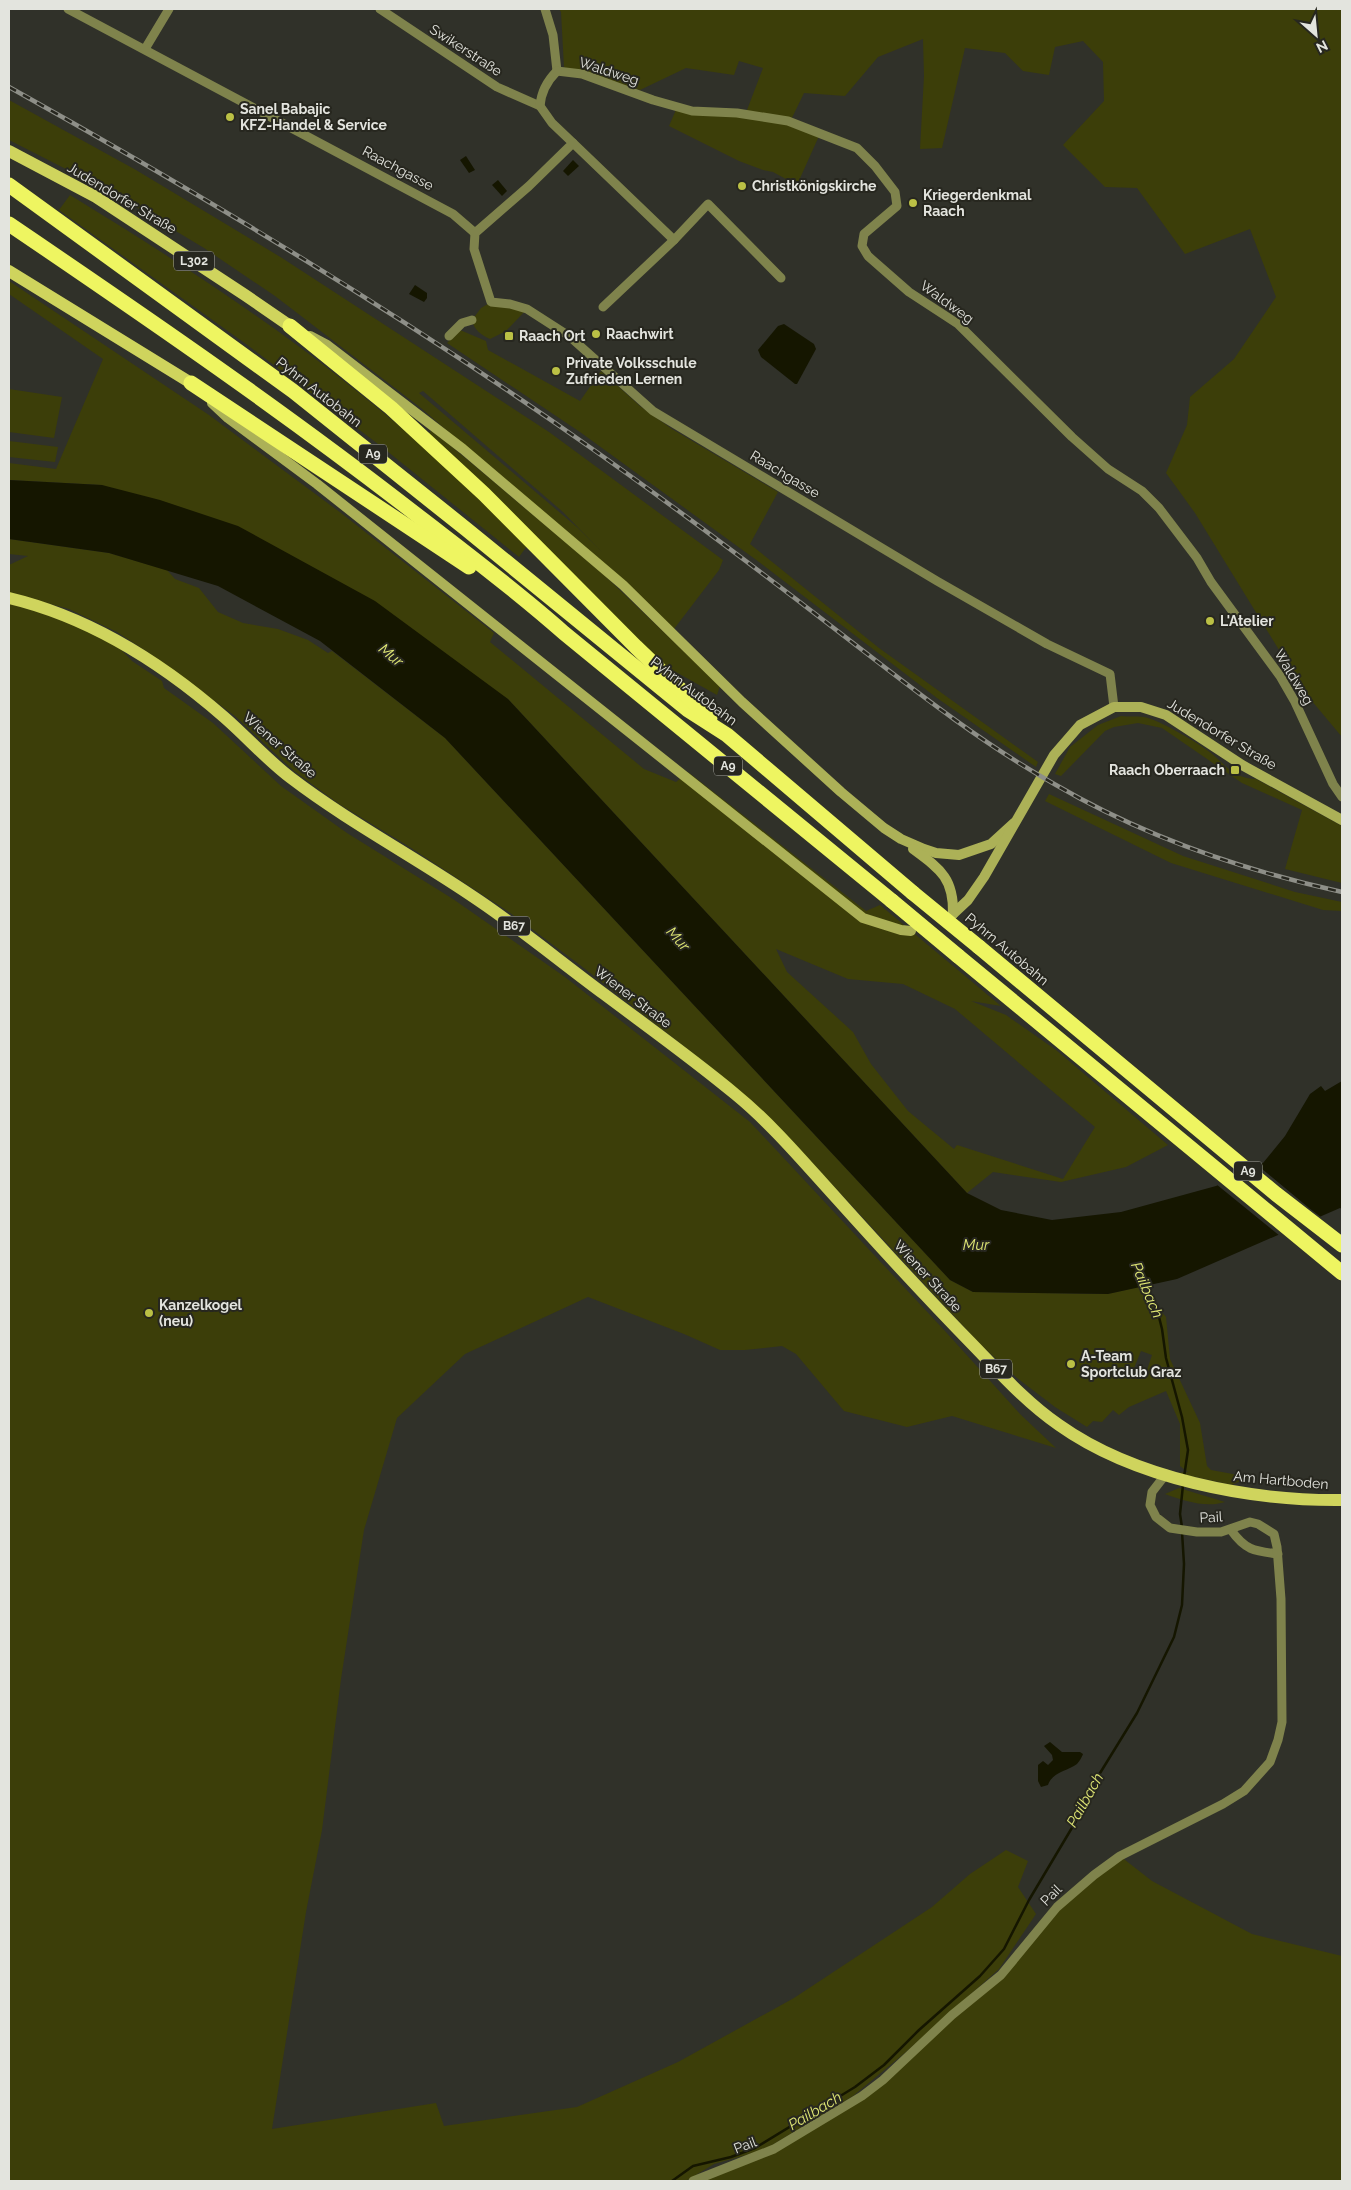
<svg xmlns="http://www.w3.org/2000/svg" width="1351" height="2190" font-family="Raleway,sans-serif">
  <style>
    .green { fill: #3c3e09; fill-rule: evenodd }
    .water { fill: #151600 }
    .pier { fill: #303129 }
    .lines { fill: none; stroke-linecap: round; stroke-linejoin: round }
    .stream { stroke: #151600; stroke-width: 2.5 }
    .minor { stroke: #7f834c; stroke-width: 9 }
    .secondary { stroke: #acb157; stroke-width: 10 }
    .primary { stroke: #cfd45d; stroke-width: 12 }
    .motorway { stroke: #eef561; stroke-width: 15 }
    .rail-casing { stroke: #8e8f88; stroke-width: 4.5 }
    .rail { stroke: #27271f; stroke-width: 2.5; stroke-dasharray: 8; stroke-linecap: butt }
    .motorway-bridge { stroke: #eef561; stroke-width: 15 }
    .poi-dot { fill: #bbc045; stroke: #27271f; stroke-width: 2 }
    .labels { text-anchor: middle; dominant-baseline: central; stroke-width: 4; stroke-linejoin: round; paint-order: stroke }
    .shield { fill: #27271f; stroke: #ababa5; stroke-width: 1 }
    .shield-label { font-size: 12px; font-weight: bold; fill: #e3e4de }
    .street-label { font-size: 14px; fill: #e3e4de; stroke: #27271f }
    .poi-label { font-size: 14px; font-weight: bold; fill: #e3e4de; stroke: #27271f; text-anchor: start }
    .water-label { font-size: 15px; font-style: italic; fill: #e1e875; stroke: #27271f }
  </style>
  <rect width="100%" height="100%" fill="#303129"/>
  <g class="green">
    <polygon points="559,9 1342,9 1342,737 1306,694 1195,513 1166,473 1187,425 1190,397 1234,359 1276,297 1250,229 1185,254 1137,188 1105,187 1063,145 1104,101 1103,62 1083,41 1055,47 1049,75 1023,71 1005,53 965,48 942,148 920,149 924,76 923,39 878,57 845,96 804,93 789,124 819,136 797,185 773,172 763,170 739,161 669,126 678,105 696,109 747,110 763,68 739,61 734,75 686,68 640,90 581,75 564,67 561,12"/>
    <path d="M 9,100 L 136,170 L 282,258 L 549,432 L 723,560 L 719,570 L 674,629 L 421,408 L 275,296 L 204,248 L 111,192 L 9,140 ZM 423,391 L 563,512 L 603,553 L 578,528 L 419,393 Z"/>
    <path d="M 70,195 C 191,269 305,344 412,437 C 452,471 489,510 527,546 L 519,557 L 382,447 L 246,344 L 59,210 Z"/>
    <path d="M 9,281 L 209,415 L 341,513 L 494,633 L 490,642 L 644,769 L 676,782 L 688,772 L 866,911 L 880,905 L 1001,1006 L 971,1001 L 1006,1015 L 1056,1050 L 1168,1145 L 1126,1167 L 1061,1182 L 993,1172 L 967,1193 L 508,699 L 102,485 L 9,480 L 9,463 L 56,469 L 103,359 L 9,294 ZM 776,949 L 848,979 L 903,984 L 955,1009 L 1095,1127 L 1063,1179 L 957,1145 L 954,1149 L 908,1111 L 871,1064 L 853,1032 L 787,972 Z"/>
    <path d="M 491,302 L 527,309 L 506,331 L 490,339 C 481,335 474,330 472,320 L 481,308 Z"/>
    <polygon points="460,330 486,341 488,350 580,401 601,371 640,406 672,429 778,492 750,544 879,648 1038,762 1036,767 937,698 755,559 580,432 447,343"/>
    <polygon points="9,389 62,397 54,438 9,432"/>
    <polygon points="432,430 602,573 720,686 717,695 667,667 428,434"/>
    <polygon points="9,441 58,447 55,462 9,457"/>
    <path d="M 9,539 L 109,553 L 167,570 L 175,579 L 199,588 L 218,612 L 243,623 L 278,629 L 308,640 L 328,653 L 332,651 L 445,738 L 950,1280 L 973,1292 L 1107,1294 L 1139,1287 L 1166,1317 L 1170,1359 L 1200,1423 L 1207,1466 L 1211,1470 L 1249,1477 L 1232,1485 L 1177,1473 L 1188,1472 L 1180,1466 L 1180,1424 L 1166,1391 L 1129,1407 L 1119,1415 L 1113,1410 L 1102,1422 L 1093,1421 L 1087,1427 L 1055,1407 L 1017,1378 L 980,1344 L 780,1128 L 717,1072 L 580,965 L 509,912 L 408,846 L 339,804 L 294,771 L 235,716 L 146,651 L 117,632 L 69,609 L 9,593 L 9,565 L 28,556 L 9,554 ZM 1141,1351 L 1152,1355 L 1146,1373 L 1130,1378 Z"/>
    <polygon points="9,594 105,633 132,661 162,681 164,688 213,723 281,786 347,833 453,899 565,977 750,1122 945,1331 1020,1414 1056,1448 952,1416 907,1427 844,1411 796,1354 782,1346 745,1350 720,1350 684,1334 588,1297 465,1354 397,1418 364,1530 341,1679 322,1830 306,1912 272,2129 436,2103 444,2126 577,2107 678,2062 794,1998 932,1907 970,1874 1006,1850 1028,1861 1018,1887 1036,1914 999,1969 906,2052 853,2096 764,2150 714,2164 686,2181 9,2181"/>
    <path d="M 1121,716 C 1128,717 1136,716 1144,717 C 1160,720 1198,743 1211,753 C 1228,767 1233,778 1256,779 L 1342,826 L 1342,883 L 1285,869 L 1302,810 L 1242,783 L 1162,728 L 1138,723 L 1114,727 L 1105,731 L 1061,776 L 1055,774 L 1070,747 L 1098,725 Z"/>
    <polygon points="1049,794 1183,856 1295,892 1342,902 1342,911 1323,910 1171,863 1045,801"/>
    <path d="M 1179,1488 L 1225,1502 C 1206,1508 1184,1501 1165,1494 Z"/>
    <polygon points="1120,1856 1152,1881 1252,1934 1342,1956 1342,2181 693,2181 753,2158 862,2096 981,1992 1043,1923"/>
  </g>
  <g class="water">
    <polygon points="466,156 475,170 469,173 460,160"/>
    <polygon points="573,160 579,166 568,176 563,171"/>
    <polygon points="498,180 507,191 502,196 492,185"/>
    <polygon points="415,285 427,293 427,298 424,302 409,294"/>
    <polygon points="784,324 814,344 816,349 797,384 795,384 761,357 758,350 778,326"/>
    <polygon points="9,480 102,485 160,500 238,526 375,601 508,699 967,1193 1001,1210 1052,1220 1121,1212 1216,1186 1263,1163 1285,1136 1310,1094 1321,1086 1325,1091 1342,1081 1342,1209 1340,1208 1177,1279 1108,1294 973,1292 950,1280 445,738 320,641 218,586 109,553 9,539"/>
    <path d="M 1050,1742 L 1062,1752 L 1080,1752 L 1083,1754 C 1082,1757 1079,1762 1077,1764 C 1068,1771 1052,1772 1048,1785 L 1041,1787 L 1038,1781 L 1038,1765 L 1043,1761 L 1048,1765 L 1053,1760 L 1052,1755 L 1044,1746 Z"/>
  </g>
  <polygon class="pier" points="1256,1164 1309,1208 1322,1218 1280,1236 1216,1184"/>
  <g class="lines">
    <g class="stream">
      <polyline points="1145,1284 1157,1309 1162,1329 1166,1358 1182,1417 1188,1450 1184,1477"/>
      <polyline points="1182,1527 1180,1514 1183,1485"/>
      <polyline points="672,2181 693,2166 731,2157 755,2148 855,2087 884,2065 919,2030 980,1976 1004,1949 1029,1900 1076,1821 1097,1778 1137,1713 1174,1637 1182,1605 1184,1564 1182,1532"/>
    </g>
    <g class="minor">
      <polyline points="68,9 453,214 475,233"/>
      <polyline points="380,9 497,87 540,106 552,123 573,143 529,186 475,233 474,249 491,302 510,304 527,309 569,336 653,411 937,581 1047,644 1110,674 1114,707"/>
      <polyline points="545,9 553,35 557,71"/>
      <polyline points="145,49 169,9"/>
      <polyline points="557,71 582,74 653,100 692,111 737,113 788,121 857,148 875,166 895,192 897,206 864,234 862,246 868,256 909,292 958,324 1072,437 1108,469 1142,491 1159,508 1197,558 1211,582 1280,676 1295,702 1333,784 1342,797"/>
      <path d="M 540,106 C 541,92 547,81 557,71"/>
      <polyline points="573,143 674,240"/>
      <polyline points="603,307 674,240 708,204 781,278"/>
      <polyline points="449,336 462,323 472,320"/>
      <path d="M 1231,1530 C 1245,1550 1254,1551 1278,1554"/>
      <polyline points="693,2181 774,2149 862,2096 883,2080 952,2015 1001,1975 1057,1907 1094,1875 1120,1856 1223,1804 1244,1791 1270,1762 1278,1740 1282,1722 1281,1599 1277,1547 1274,1534 1258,1524 1250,1522 1221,1532 1197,1532 1170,1528 1156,1517 1150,1505 1152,1492 1166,1474"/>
    </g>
    <g class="secondary">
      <polyline points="310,336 327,345 463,449 623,585 742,702 841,792 884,828 901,839 924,849 936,853 959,855 991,844 1014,823"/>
      <polyline points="212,403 228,418 317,484 863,918 901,930 911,931"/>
      <path d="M 913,849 C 940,869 954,878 953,914"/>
      <polyline points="953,914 968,900 984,877 1054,755 1080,725 1114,707 1141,707 1166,715 1242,765 1342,820"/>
    </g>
    <g class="primary">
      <polyline points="9,151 96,197 245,295 290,326"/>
      <polyline points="9,271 191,383"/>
      <path d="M 9,598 C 89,617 162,663 224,717 C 247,737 267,760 291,778 C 350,823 417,858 478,900 C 521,929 562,963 604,994 C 648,1027 693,1059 735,1094 C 773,1125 806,1165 839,1201 C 883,1250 928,1299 974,1346 C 1001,1374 1027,1403 1059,1425 C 1135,1479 1250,1501 1342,1500"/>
    </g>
    <g class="motorway">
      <polyline points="9,185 293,391 466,529 688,710 727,735 913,893"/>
      <path d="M 9,224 C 149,319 289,415 422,519 C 470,556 518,592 564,633 L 892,901"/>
      <polyline points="290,326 391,408 484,494 636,647 710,718"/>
      <polyline points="191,383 469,567"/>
      <polyline points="979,947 1276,1194 1342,1245"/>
      <polyline points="958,956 1342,1273"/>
    </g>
    <g class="rail-casing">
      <path id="rail" d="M 9,87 C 208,198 404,316 591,448 C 672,505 752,565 831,626 C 904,682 976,740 1056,785 C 1145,837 1242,870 1342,892"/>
    </g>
    <use href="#rail" class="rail"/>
    <g class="motorway-bridge">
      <polyline points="913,893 979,947"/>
      <polyline points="892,901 958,956"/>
    </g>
  </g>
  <g class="poi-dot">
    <circle cx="230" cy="117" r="5"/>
    <circle cx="742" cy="186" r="5"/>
    <circle cx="913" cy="203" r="5"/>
    <circle cx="596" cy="334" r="5"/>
    <rect x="504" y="331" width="10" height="10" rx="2.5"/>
    <circle cx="556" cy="371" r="5"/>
    <circle cx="1210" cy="621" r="5"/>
    <rect x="1230" y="765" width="10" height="10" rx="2.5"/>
    <circle cx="149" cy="1313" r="5"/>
    <circle cx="1071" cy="1364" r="5"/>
  </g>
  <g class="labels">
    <g class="shield">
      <rect x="174" y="251.5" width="40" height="19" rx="4"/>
      <rect x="359" y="444.5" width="28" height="19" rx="4"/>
      <rect x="714" y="756.5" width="28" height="19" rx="4"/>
      <rect x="498" y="916.5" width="32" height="19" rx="4"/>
      <rect x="1234" y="1161.5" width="28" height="19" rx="4"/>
      <rect x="980" y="1359.5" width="32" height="19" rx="4"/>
    </g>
    <g class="shield-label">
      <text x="194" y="261">L302</text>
      <text x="373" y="454">A9</text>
      <text x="728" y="766">A9</text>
      <text x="514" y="926">B67</text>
      <text x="1248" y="1171">A9</text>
      <text x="996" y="1369">B67</text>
    </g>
    <g class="street-label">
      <text transform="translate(466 50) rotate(33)">Swikerstraße</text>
      <text transform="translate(609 71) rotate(18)">Waldweg</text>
      <text transform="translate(398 168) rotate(28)">Raachgasse</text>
      <text transform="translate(122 198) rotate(31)">Judendorfer Straße</text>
      <text transform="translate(947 302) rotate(36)">Waldweg</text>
      <text transform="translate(319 392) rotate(38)">Pyhrn Autobahn</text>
      <text transform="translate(785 474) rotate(31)">Raachgasse</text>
      <text transform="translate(1294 677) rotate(59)">Waldweg</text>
      <text transform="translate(694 691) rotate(37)">Pyhrn Autobahn</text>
      <text transform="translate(1222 734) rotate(31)">Judendorfer Straße</text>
      <text transform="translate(280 745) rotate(41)">Wiener Straße</text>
      <text transform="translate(1007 949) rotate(40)">Pyhrn Autobahn</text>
      <text transform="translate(633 997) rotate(37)">Wiener Straße</text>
      <text transform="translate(928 1276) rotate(47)">Wiener Straße</text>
      <text transform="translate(1281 1480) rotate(5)">Am Hartboden</text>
      <text transform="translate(1211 1517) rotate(-3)">Pail</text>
      <text transform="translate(1051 1895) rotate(-45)">Pail</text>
      <text transform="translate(745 2145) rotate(-21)">Pail</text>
    </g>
    <g class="poi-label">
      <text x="240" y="109">Sanel Babajic<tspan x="240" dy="16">KFZ-Handel &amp; Service</tspan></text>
      <text x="752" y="186">Christkönigskirche</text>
      <text x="923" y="195">Kriegerdenkmal<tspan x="923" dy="16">Raach</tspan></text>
      <text x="606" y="334">Raachwirt</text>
      <text x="519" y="336">Raach Ort</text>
      <text x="566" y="363">Private Volksschule<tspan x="566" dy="16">Zufrieden Lernen</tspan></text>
      <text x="1220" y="621">L'Atelier</text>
      <text x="1225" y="770" text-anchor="end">Raach Oberraach</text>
      <text x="159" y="1305">Kanzelkogel<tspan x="159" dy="16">(neu)</tspan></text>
      <text x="1081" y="1356">A-Team<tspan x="1081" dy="16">Sportclub Graz</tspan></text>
    </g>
    <g class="water-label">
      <text transform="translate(391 655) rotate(40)">Mur</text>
      <text transform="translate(678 939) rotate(48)">Mur</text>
      <text x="976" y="1245">Mur</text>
      <text transform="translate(1147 1290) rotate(67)">Pailbach</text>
      <text transform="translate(1085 1800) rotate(-61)">Pailbach</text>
      <text transform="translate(815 2111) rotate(-31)">Pailbach</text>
    </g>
  </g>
  <rect width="1351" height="2190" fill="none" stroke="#e3e4de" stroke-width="20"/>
  <g transform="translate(1316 35) rotate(153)" stroke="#27271f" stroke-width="4" paint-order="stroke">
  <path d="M0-4L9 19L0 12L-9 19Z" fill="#e3e4de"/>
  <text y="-8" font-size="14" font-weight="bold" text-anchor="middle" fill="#e3e4de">N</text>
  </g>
</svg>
